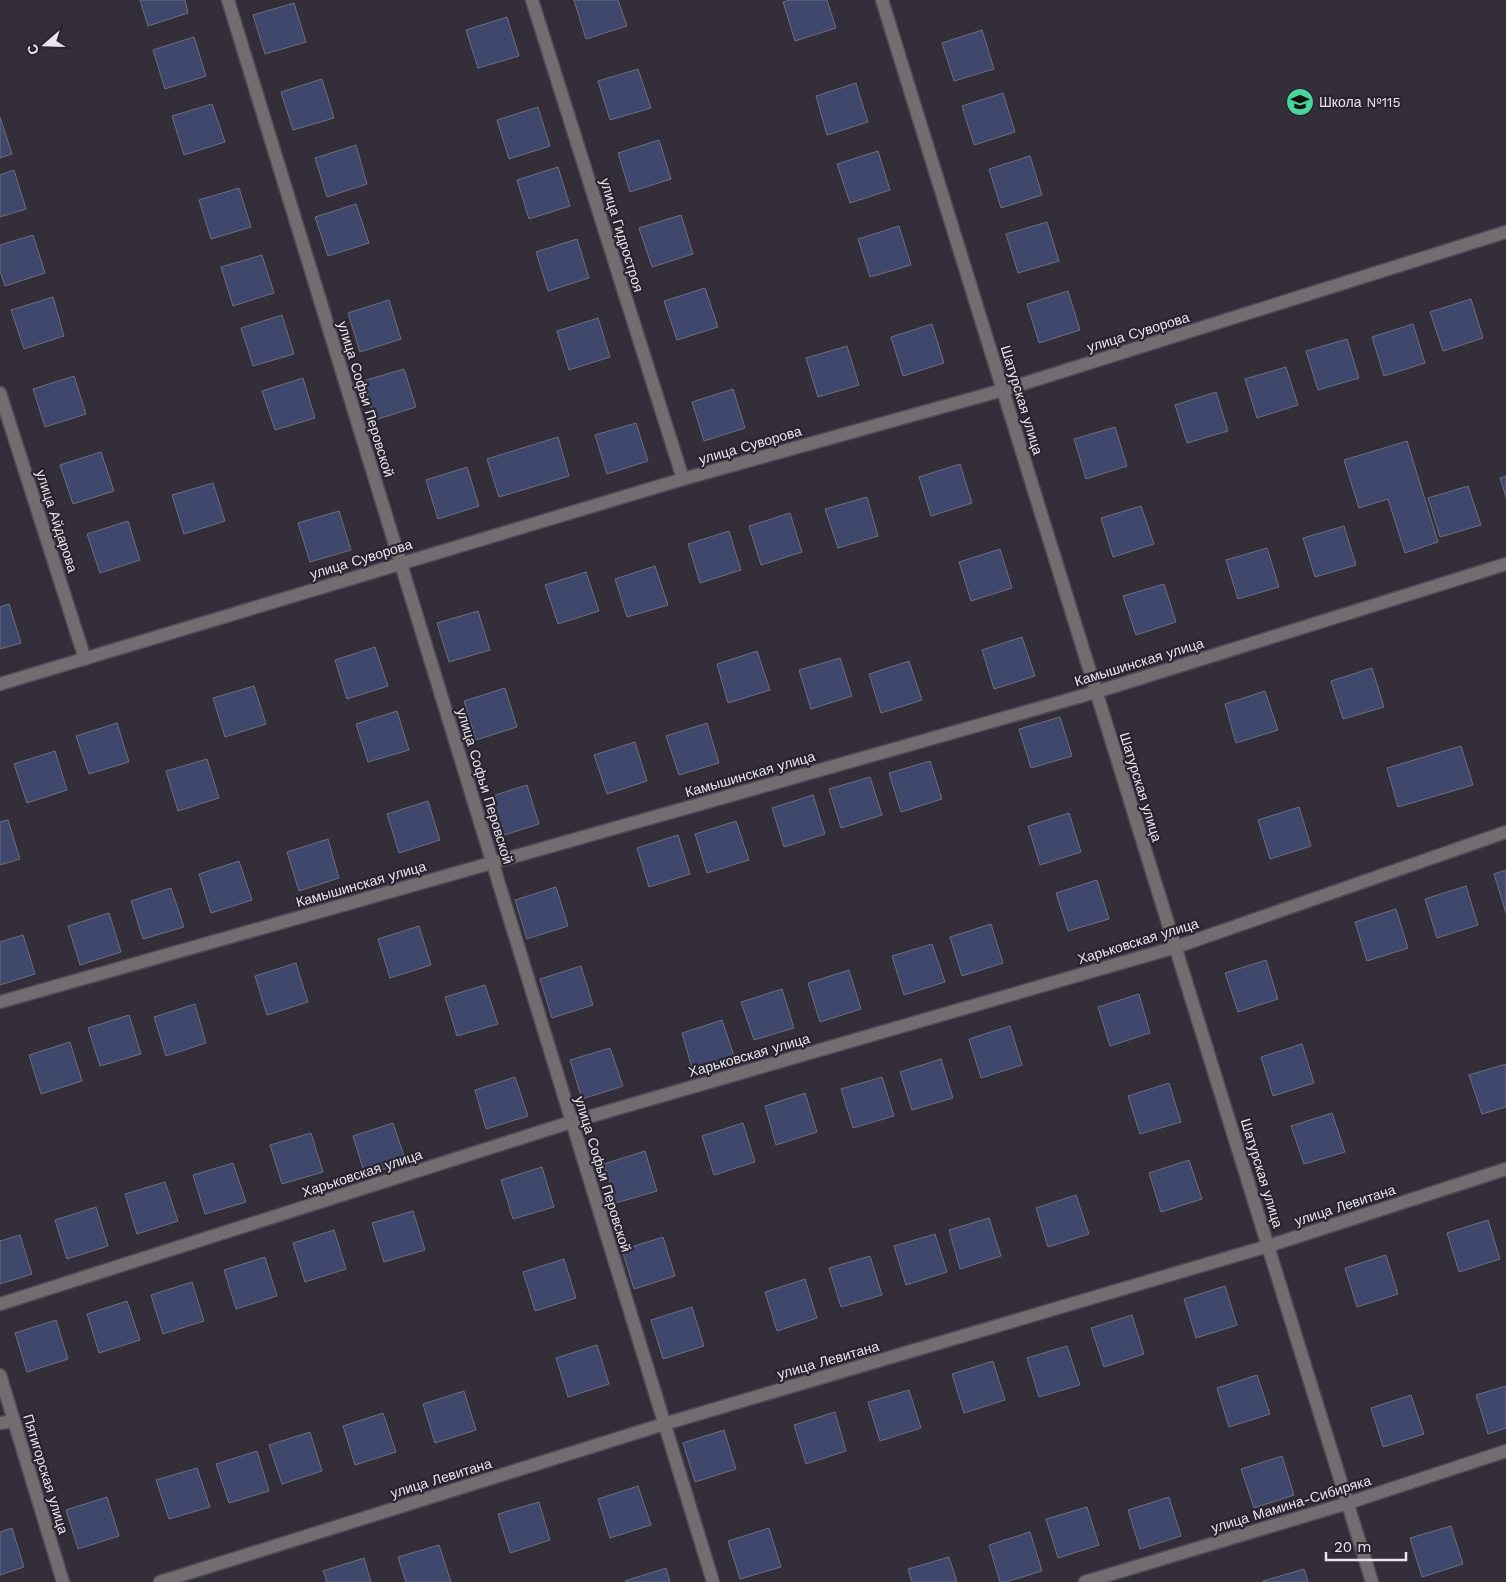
<svg xmlns="http://www.w3.org/2000/svg" width="1506" height="1582" font-family="'Work Sans',sans-serif">
  <style>
    .building { fill: #40476c; stroke: #6b6f7d }
    .lines { fill: none; stroke-linecap: round; stroke-linejoin: round }
    .minor-casing { stroke: #504b57; stroke-width: 15 }
    .minor { stroke: #736d72; stroke-width: 12 }
    .labels { text-anchor: middle; dominant-baseline: central; stroke-width: 4.5; stroke-linejoin: round; paint-order: stroke }
    .poi-label { font-size: 14px; fill: #e8e5ed; stroke: #292430; text-anchor: start }
    .street-label { font-size: 14px; fill: #e8e5ed; stroke: #292430 }
  </style>
  <rect width="100%" height="100%" fill="#332e3a"/>
  <g class="building">
    <polygon points="140,0 185,0 188,13 148,26"/>
    <polygon points="574,0 618,0 627,26 586,39"/>
    <polygon points="790,0 827,0 836,28 795,41 783,2"/>
    <polygon points="294,3 306,42 265,54 253,15"/>
    <polygon points="507,17 519,56 478,68 466,30"/>
    <polygon points="982,30 994,69 954,81 942,43"/>
    <polygon points="194,37 206,76 165,89 153,50"/>
    <polygon points="638,69 651,108 610,120 598,81"/>
    <polygon points="322,79 334,118 293,130 281,92"/>
    <polygon points="856,83 868,122 827,135 816,96"/>
    <polygon points="1003,93 1015,132 974,145 962,106"/>
    <polygon points="212,104 225,142 184,155 172,116"/>
    <polygon points="538,107 550,146 509,159 497,120"/>
    <polygon points="0,117 12,154 0,158"/>
    <polygon points="659,140 671,179 630,192 618,153"/>
    <polygon points="356,145 367,184 327,197 315,158"/>
    <polygon points="878,151 890,190 850,203 837,164"/>
    <polygon points="1030,156 1042,195 1001,208 989,169"/>
    <polygon points="558,167 570,206 529,219 517,180"/>
    <polygon points="14,170 26,209 0,217 0,175"/>
    <polygon points="239,188 251,227 211,239 199,200"/>
    <polygon points="356,204 369,243 328,256 315,217"/>
    <polygon points="681,215 693,254 652,267 639,228"/>
    <polygon points="1047,222 1059,261 1018,273 1006,234"/>
    <polygon points="899,226 911,265 870,277 858,239"/>
    <polygon points="33,235 45,273 5,286 0,271 0,245"/>
    <polygon points="577,239 589,278 548,291 536,252"/>
    <polygon points="262,255 274,293 233,306 221,267"/>
    <polygon points="705,288 718,327 677,340 664,301"/>
    <polygon points="1068,291 1080,330 1039,343 1027,304"/>
    <polygon points="53,297 64,336 24,349 11,310"/>
    <polygon points="1471,299 1483,338 1443,351 1430,312"/>
    <polygon points="389,300 401,339 360,352 348,313"/>
    <polygon points="282,315 294,354 253,366 241,328"/>
    <polygon points="598,318 610,357 569,370 557,331"/>
    <polygon points="932,324 944,363 903,376 891,337"/>
    <polygon points="1413,324 1425,363 1384,376 1372,337"/>
    <polygon points="1347,339 1359,378 1318,390 1306,351"/>
    <polygon points="847,346 859,385 818,397 806,358"/>
    <polygon points="1286,367 1298,405 1257,418 1245,379"/>
    <polygon points="404,369 416,407 375,420 363,381"/>
    <polygon points="74,376 86,414 45,427 33,389"/>
    <polygon points="303,378 315,418 275,430 262,391"/>
    <polygon points="733,389 745,428 704,441 692,402"/>
    <polygon points="1216,392 1228,431 1187,443 1175,405"/>
    <polygon points="636,423 648,461 607,474 595,435"/>
    <polygon points="1115,427 1127,466 1086,479 1074,439"/>
    <polygon points="558,437 569,476 499,497 487,459"/>
    <polygon points="1407,441 1438,542 1405,553 1388,499 1359,508 1344,460"/>
    <polygon points="101,452 114,491 73,504 60,465"/>
    <polygon points="960,464 972,503 931,516 919,477"/>
    <polygon points="467,467 479,506 438,519 426,480"/>
    <polygon points="1506,476 1506,497 1500,478"/>
    <polygon points="213,483 225,521 184,534 172,495"/>
    <polygon points="1468,486 1481,525 1440,537 1428,498"/>
    <polygon points="867,497 878,536 838,548 825,509"/>
    <polygon points="1141,506 1154,544 1113,557 1101,518"/>
    <polygon points="339,511 351,550 310,562 298,523"/>
    <polygon points="790,513 802,552 761,565 749,526"/>
    <polygon points="128,521 140,560 100,573 87,534"/>
    <polygon points="1344,526 1356,565 1315,577 1303,538"/>
    <polygon points="729,531 741,570 700,583 688,544"/>
    <polygon points="1267,548 1279,587 1238,599 1226,560"/>
    <polygon points="1000,549 1012,588 971,601 959,562"/>
    <polygon points="655,566 668,605 627,617 615,579"/>
    <polygon points="586,572 599,611 558,624 545,585"/>
    <polygon points="1164,584 1176,622 1136,635 1123,596"/>
    <polygon points="9,604 21,643 0,649 0,607"/>
    <polygon points="478,611 490,650 449,662 437,623"/>
    <polygon points="1022,637 1035,676 994,689 982,650"/>
    <polygon points="375,647 388,686 347,699 335,660"/>
    <polygon points="757,651 770,690 728,703 717,664"/>
    <polygon points="840,658 852,696 811,709 799,670"/>
    <polygon points="909,661 922,700 881,713 869,674"/>
    <polygon points="1372,668 1384,707 1343,719 1331,681"/>
    <polygon points="254,686 266,724 225,737 213,698"/>
    <polygon points="505,688 517,727 476,740 464,701"/>
    <polygon points="1265,691 1278,730 1236,743 1225,704"/>
    <polygon points="397,711 409,750 368,762 356,724"/>
    <polygon points="1060,717 1072,756 1031,768 1019,729"/>
    <polygon points="117,723 129,762 89,774 76,736"/>
    <polygon points="707,723 719,763 679,775 666,736"/>
    <polygon points="635,742 647,781 607,794 594,755"/>
    <polygon points="1461,746 1473,785 1398,807 1387,768"/>
    <polygon points="55,751 67,790 27,803 14,764"/>
    <polygon points="207,759 219,798 178,811 166,771"/>
    <polygon points="930,761 942,799 901,812 889,773"/>
    <polygon points="870,777 882,815 841,828 829,789"/>
    <polygon points="527,785 539,824 498,837 486,798"/>
    <polygon points="813,795 825,834 784,847 772,808"/>
    <polygon points="428,801 440,840 399,853 387,814"/>
    <polygon points="1299,807 1311,846 1270,859 1258,820"/>
    <polygon points="1069,813 1081,852 1040,865 1028,826"/>
    <polygon points="8,820 20,859 0,865 0,822"/>
    <polygon points="736,821 749,860 707,873 695,834"/>
    <polygon points="678,835 690,874 649,887 637,848"/>
    <polygon points="328,839 339,878 299,891 287,852"/>
    <polygon points="239,861 252,900 211,913 199,874"/>
    <polygon points="1506,870 1506,913 1494,874"/>
    <polygon points="1097,880 1109,919 1068,931 1056,893"/>
    <polygon points="1466,886 1478,925 1437,938 1425,899"/>
    <polygon points="556,887 568,926 527,939 515,900"/>
    <polygon points="171,888 184,927 143,939 131,901"/>
    <polygon points="1396,909 1408,948 1367,961 1355,922"/>
    <polygon points="109,913 121,952 80,965 68,926"/>
    <polygon points="991,924 1003,963 962,976 950,937"/>
    <polygon points="419,926 431,965 390,978 378,939"/>
    <polygon points="23,935 35,974 0,985 0,942"/>
    <polygon points="932,944 945,982 904,995 892,956"/>
    <polygon points="1266,960 1278,999 1238,1012 1225,973"/>
    <polygon points="296,963 308,1002 267,1015 255,976"/>
    <polygon points="581,966 593,1005 552,1018 540,979"/>
    <polygon points="849,970 861,1009 820,1022 808,983"/>
    <polygon points="485,985 498,1024 457,1036 445,997"/>
    <polygon points="782,989 794,1028 754,1040 741,1002"/>
    <polygon points="1139,994 1150,1033 1110,1046 1098,1007"/>
    <polygon points="195,1004 206,1043 166,1056 154,1017"/>
    <polygon points="129,1015 141,1054 100,1066 88,1028"/>
    <polygon points="722,1020 735,1059 693,1072 682,1033"/>
    <polygon points="1010,1026 1022,1065 981,1078 969,1039"/>
    <polygon points="70,1042 82,1081 41,1094 29,1055"/>
    <polygon points="1302,1044 1314,1083 1273,1096 1261,1057"/>
    <polygon points="610,1048 623,1086 582,1099 570,1060"/>
    <polygon points="941,1059 953,1098 912,1110 900,1072"/>
    <polygon points="1506,1064 1506,1107 1482,1114 1469,1075"/>
    <polygon points="515,1077 528,1116 486,1129 475,1090"/>
    <polygon points="882,1077 894,1116 853,1128 841,1089"/>
    <polygon points="1169,1083 1181,1122 1140,1134 1128,1096"/>
    <polygon points="805,1093 817,1132 776,1145 765,1106"/>
    <polygon points="1332,1113 1345,1152 1304,1164 1291,1126"/>
    <polygon points="393,1123 406,1162 365,1175 353,1136"/>
    <polygon points="743,1123 755,1162 714,1175 702,1136"/>
    <polygon points="311,1133 323,1172 282,1184 270,1145"/>
    <polygon points="645,1151 657,1191 616,1203 604,1164"/>
    <polygon points="1189,1160 1202,1199 1161,1212 1149,1173"/>
    <polygon points="233,1163 246,1202 205,1214 193,1175"/>
    <polygon points="542,1167 554,1207 513,1219 501,1180"/>
    <polygon points="165,1182 178,1221 137,1234 125,1194"/>
    <polygon points="1076,1195 1089,1234 1048,1247 1036,1208"/>
    <polygon points="96,1207 108,1246 67,1259 55,1220"/>
    <polygon points="413,1211 425,1250 384,1262 372,1223"/>
    <polygon points="989,1218 1001,1256 960,1269 949,1230"/>
    <polygon points="1488,1220 1500,1259 1459,1272 1447,1233"/>
    <polygon points="334,1230 346,1269 305,1282 293,1243"/>
    <polygon points="935,1234 947,1272 906,1285 894,1246"/>
    <polygon points="20,1235 32,1274 0,1284 0,1241"/>
    <polygon points="663,1237 675,1276 634,1289 622,1250"/>
    <polygon points="1386,1255 1398,1294 1357,1307 1345,1268"/>
    <polygon points="870,1256 882,1295 841,1307 829,1268"/>
    <polygon points="265,1257 277,1296 236,1309 224,1270"/>
    <polygon points="564,1259 576,1298 535,1311 523,1272"/>
    <polygon points="805,1279 817,1318 777,1331 765,1292"/>
    <polygon points="192,1282 204,1321 163,1334 151,1295"/>
    <polygon points="1225,1286 1237,1325 1196,1338 1184,1299"/>
    <polygon points="127,1301 140,1340 99,1353 87,1314"/>
    <polygon points="692,1307 704,1346 663,1359 651,1320"/>
    <polygon points="1132,1315 1144,1354 1104,1367 1091,1328"/>
    <polygon points="56,1320 68,1359 27,1372 15,1333"/>
    <polygon points="597,1345 609,1384 568,1397 556,1358"/>
    <polygon points="1067,1346 1080,1385 1039,1397 1027,1358"/>
    <polygon points="993,1361 1005,1400 964,1413 952,1374"/>
    <polygon points="1257,1375 1270,1414 1229,1427 1217,1388"/>
    <polygon points="1506,1386 1506,1428 1488,1434 1476,1395"/>
    <polygon points="909,1390 921,1428 880,1441 868,1402"/>
    <polygon points="464,1391 476,1430 435,1443 423,1404"/>
    <polygon points="1411,1395 1424,1434 1383,1447 1371,1408"/>
    <polygon points="835,1412 846,1451 806,1464 794,1425"/>
    <polygon points="383,1413 396,1452 355,1465 343,1426"/>
    <polygon points="724,1430 736,1469 695,1482 683,1443"/>
    <polygon points="310,1432 322,1471 282,1484 269,1445"/>
    <polygon points="257,1451 269,1491 229,1503 216,1464"/>
    <polygon points="1282,1456 1294,1495 1254,1508 1241,1469"/>
    <polygon points="197,1468 210,1507 169,1519 156,1480"/>
    <polygon points="638,1486 651,1525 610,1538 598,1499"/>
    <polygon points="107,1497 119,1536 78,1549 66,1510"/>
    <polygon points="1169,1497 1181,1536 1140,1549 1128,1510"/>
    <polygon points="539,1502 550,1540 510,1553 498,1514"/>
    <polygon points="1087,1507 1099,1545 1058,1558 1046,1519"/>
    <polygon points="1451,1526 1463,1564 1422,1577 1410,1538"/>
    <polygon points="12,1528 24,1567 0,1575 0,1532"/>
    <polygon points="769,1528 781,1567 740,1579 728,1541"/>
    <polygon points="1030,1532 1042,1571 1006,1582 1000,1582 989,1545"/>
    <polygon points="439,1545 451,1582 406,1582 398,1557"/>
    <polygon points="949,1557 957,1582 912,1582 908,1569"/>
    <polygon points="364,1558 371,1582 327,1582 323,1571"/>
    <polygon points="666,1568 670,1582 626,1582 625,1581"/>
    <polygon points="1304,1569 1308,1582 1263,1582 1263,1581"/>
  </g>
  <g class="lines">
    <g class="minor-casing">
      <g id="minor">
        <polyline points="228,0 713,1582"/>
        <polyline points="532,0 683,479"/>
        <polyline points="882,0 1372,1582"/>
        <polyline points="0,393 85,659"/>
        <polyline points="0,684 683,479 1003,390 1506,232"/>
        <polyline points="0,1002 1096,692 1506,564"/>
        <polyline points="0,1304 571,1122 1176,947 1506,832"/>
        <polyline points="0,1375 63,1582"/>
        <polyline points="0,1423 14,1421"/>
        <polyline points="160,1582 664,1424 1268,1246 1506,1169"/>
        <polyline points="1085,1582 1348,1503 1506,1451"/>
      </g>
    </g>
    <use href="#minor" class="minor"/>
  </g>
  <defs>
    <g id="school-disc" transform="scale(1.4375)"><circle r="9.5" fill="#48d49d" stroke="#292430"/><path d="M0-5L7-2L0 1L-7-2ZM-4 1L0 2.5L4 1V4Q0 6-4 4Z" fill="#111"/></g>
  </defs>
  <g fill-rule="evenodd">
    <use href="#school-disc" x="1300" y="102"/>
  </g>
  <g class="labels">
    <g class="poi-label">
      <text x="1319" y="102">Школа №115</text>
    </g>
    <g class="street-label">
      <text transform="translate(622 235) rotate(73)">улица Гидростроя</text>
      <text transform="translate(1138 332) rotate(-17)">улица Суворова</text>
      <text transform="translate(366 399) rotate(73)">улица Софьи Перовской</text>
      <text transform="translate(1022 400) rotate(73)">Шатурская улица</text>
      <text transform="translate(750 445) rotate(-16)">улица Суворова</text>
      <text transform="translate(57 521) rotate(72)">улица Айдарова</text>
      <text transform="translate(361 559) rotate(-17)">улица Суворова</text>
      <text transform="translate(1139 662) rotate(-17)">Камышинская улица</text>
      <text transform="translate(750 774) rotate(-16)">Камышинская улица</text>
      <text transform="translate(485 786) rotate(73)">улица Софьи Перовской</text>
      <text transform="translate(1141 787) rotate(73)">Шатурская улица</text>
      <text transform="translate(361 884) rotate(-16)">Камышинская улица</text>
      <text transform="translate(1138 941) rotate(-17)">Харьковская улица</text>
      <text transform="translate(749 1055) rotate(-16)">Харьковская улица</text>
      <text transform="translate(362 1173) rotate(-18)">Харьковская улица</text>
      <text transform="translate(1262 1173) rotate(73)">Шатурская улица</text>
      <text transform="translate(603 1174) rotate(73)">улица Софьи Перовской</text>
      <text transform="translate(1345 1205) rotate(-18)">улица Левитана</text>
      <text transform="translate(828 1360) rotate(-16)">улица Левитана</text>
      <text transform="translate(46 1474) rotate(73)">Пятигорская улица</text>
      <text transform="translate(441 1478) rotate(-17)">улица Левитана</text>
      <text transform="translate(1291 1504) rotate(-17)">улица Мамина-Сибиряка</text>
    </g>
  </g>
  <g transform="translate(45 45) rotate(250)" stroke="#292430" stroke-width="4" paint-order="stroke">
  <path d="M0-4L9 19L0 12L-9 19Z" fill="#e8e5ed"/>
  <text y="-8" font-size="14" font-weight="bold" text-anchor="middle" fill="#e8e5ed">С</text>
  </g>
  <path d="M1326 1552v8h80v-8" fill="none" stroke="#e8e5ed" stroke-width="2.5"/>
  <text x="1334" y="1552" font-size="15" fill="#e8e5ed" stroke="#292430" stroke-width="4" paint-order="stroke">20 m</text>
</svg>
